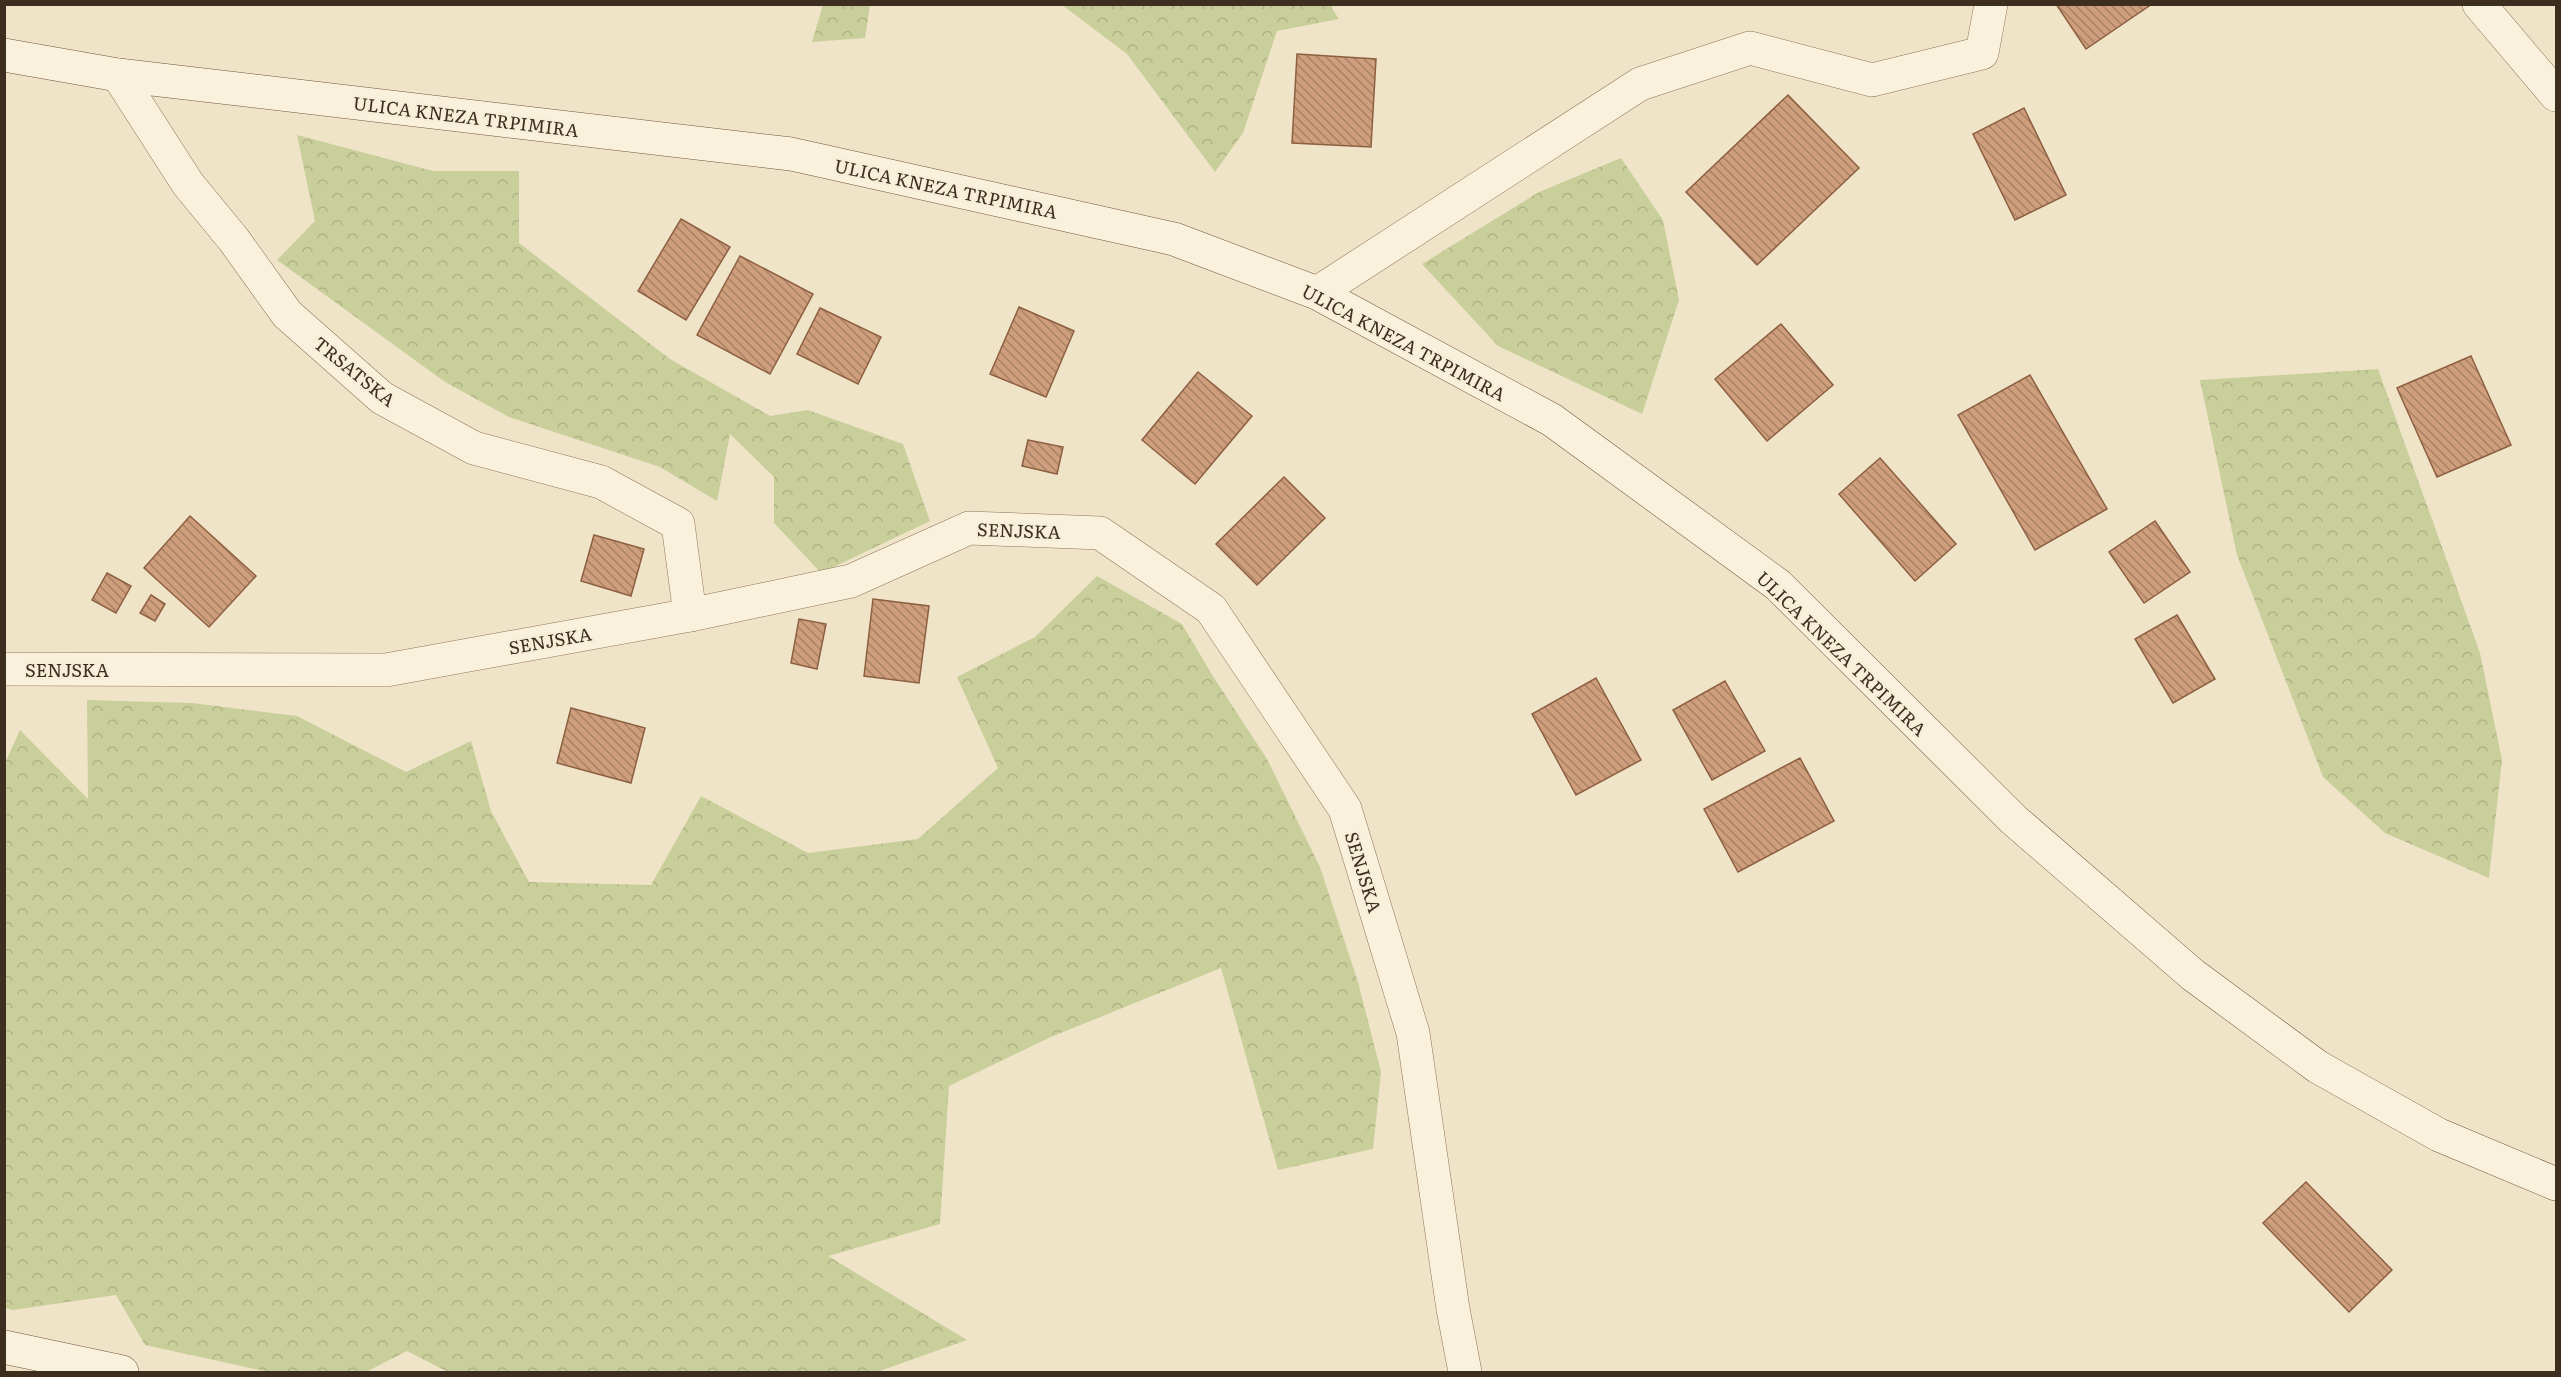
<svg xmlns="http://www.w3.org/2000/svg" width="2561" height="1377" font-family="Literata,serif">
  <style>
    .forest { fill: url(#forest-crowns) }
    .building { fill: url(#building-back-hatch); stroke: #8d5f41; stroke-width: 1.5 }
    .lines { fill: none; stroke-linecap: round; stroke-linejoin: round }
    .street-casing { stroke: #8d765c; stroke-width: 34 }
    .secondary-casing { stroke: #6f573f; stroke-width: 34 }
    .street { stroke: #faf1dc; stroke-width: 33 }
    .secondary { stroke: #faf1dc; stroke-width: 33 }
    .labels { text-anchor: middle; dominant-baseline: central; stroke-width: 5; stroke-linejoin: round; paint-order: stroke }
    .street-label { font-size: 18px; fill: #3d2e20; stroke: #f7eed8 }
  </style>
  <defs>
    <pattern id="forest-crowns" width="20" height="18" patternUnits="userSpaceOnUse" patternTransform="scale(1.5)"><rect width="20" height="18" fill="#c9cf9b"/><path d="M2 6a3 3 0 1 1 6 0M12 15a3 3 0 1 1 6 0" fill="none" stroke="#aeb285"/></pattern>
    <pattern id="building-back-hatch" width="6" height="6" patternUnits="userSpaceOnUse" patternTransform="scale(1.5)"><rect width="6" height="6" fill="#cf9f7d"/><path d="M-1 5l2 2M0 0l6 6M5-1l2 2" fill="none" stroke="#a98266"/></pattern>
  </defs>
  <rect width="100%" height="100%" fill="#f0e4c8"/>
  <g class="forest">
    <polygon points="823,5 870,5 865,38 812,42"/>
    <polygon points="1062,5 1330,5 1339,19 1277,31 1243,133 1215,172 1127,54"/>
    <polygon points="297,135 433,171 519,171 519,243 670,359 770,416 808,410 903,444 930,521 821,573 774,523 774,477 730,434 717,501 660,467 509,417 445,382 277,260 315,221"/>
    <polygon points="1621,158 1663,220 1679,300 1642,414 1498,346 1422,264 1539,192"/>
    <polygon points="2378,369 2480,653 2502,760 2489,878 2385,833 2323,777 2237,555 2200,380"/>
    <polygon points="1097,576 1182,624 1211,673 1267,759 1320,867 1358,982 1381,1072 1373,1149 1278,1170 1221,968 1051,1037 949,1086 940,1224 828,1256 967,1340 877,1372 448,1372 407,1351 366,1372 269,1372 145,1345 116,1295 13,1310 5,1308 4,765 20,730 88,799 87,700 192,703 297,716 406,772 471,741 491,811 529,882 651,885 701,796 808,853 918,839 998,768 957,677 1035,637"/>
  </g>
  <g class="building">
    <polygon points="2056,4 2152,4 2086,49"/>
    <polygon points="1297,54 1376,59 1371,147 1292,143"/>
    <polygon points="1788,95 1859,168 1757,265 1686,192"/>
    <polygon points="2024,108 2066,195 2015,220 1973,134"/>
    <polygon points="681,219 730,247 686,320 638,291"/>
    <polygon points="740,256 813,294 770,374 697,335"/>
    <polygon points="1019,307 1074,331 1046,397 990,374"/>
    <polygon points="820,308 881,337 858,384 797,354"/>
    <polygon points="1781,324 1833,385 1767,441 1715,379"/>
    <polygon points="2471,356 2511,445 2437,477 2397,388"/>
    <polygon points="1198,372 1252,416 1195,484 1142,440"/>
    <polygon points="2030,375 2107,509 2035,550 1958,415"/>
    <polygon points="1028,440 1063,447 1057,474 1022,466"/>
    <polygon points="1880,458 1956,544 1915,581 1839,494"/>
    <polygon points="1284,477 1325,518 1257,585 1216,544"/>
    <polygon points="190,516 256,576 209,627 144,568"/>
    <polygon points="2155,521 2190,572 2144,603 2109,552"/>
    <polygon points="594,535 644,549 631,596 581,581"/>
    <polygon points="107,573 131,586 116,613 92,600"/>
    <polygon points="151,595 165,604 155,621 140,613"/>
    <polygon points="873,599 929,606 919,683 864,676"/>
    <polygon points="2177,615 2215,679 2173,703 2135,639"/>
    <polygon points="799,619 826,624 817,669 791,663"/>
    <polygon points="1596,678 1641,760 1576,795 1532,714"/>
    <polygon points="1725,681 1765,751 1712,780 1673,710"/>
    <polygon points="571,708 645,728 631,783 557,763"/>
    <polygon points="1800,758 1834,821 1738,872 1704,809"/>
    <polygon points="2306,1182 2392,1270 2349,1312 2263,1223"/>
  </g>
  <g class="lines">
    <g class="street-casing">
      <g id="street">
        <polyline points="2479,4 2556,95"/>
        <polyline points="118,75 188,184 234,240 287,314 382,398 474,448 601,482 678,524 690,615"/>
        <polyline points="1317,293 1640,84 1750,48 1872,80 1982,53 1991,4"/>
        <polyline points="4,669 386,670 690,615 851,581 969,528 1100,533 1211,609 1345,809 1413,1033 1453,1309 1465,1372"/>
      </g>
    </g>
    <g class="secondary-casing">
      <g id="secondary">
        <polyline points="4,55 118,75 791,154 1174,239 1317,293 1552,420 1778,585 2014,820 2193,975 2318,1067 2439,1135 2556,1184"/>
        <polyline points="4,1347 122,1372"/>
      </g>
    </g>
    <use href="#street" class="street"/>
    <use href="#secondary" class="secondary"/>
  </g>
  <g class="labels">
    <g class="street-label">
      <text transform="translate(466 116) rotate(7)">ULICA KNEZA TRPIMIRA</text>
      <text transform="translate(946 188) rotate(12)">ULICA KNEZA TRPIMIRA</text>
      <text transform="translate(1404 342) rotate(28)">ULICA KNEZA TRPIMIRA</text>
      <text transform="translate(355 371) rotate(39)">TRSATSKA</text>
      <text transform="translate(1019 530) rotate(2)">SENJSKA</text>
      <text transform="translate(550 640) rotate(-10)">SENJSKA</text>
      <text transform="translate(1842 653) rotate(44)">ULICA KNEZA TRPIMIRA</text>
      <text x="67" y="669">SENJSKA</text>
      <text transform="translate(1364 872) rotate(73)">SENJSKA</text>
    </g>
  </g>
  <rect width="2561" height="1377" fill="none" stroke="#3d2e20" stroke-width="12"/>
</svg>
